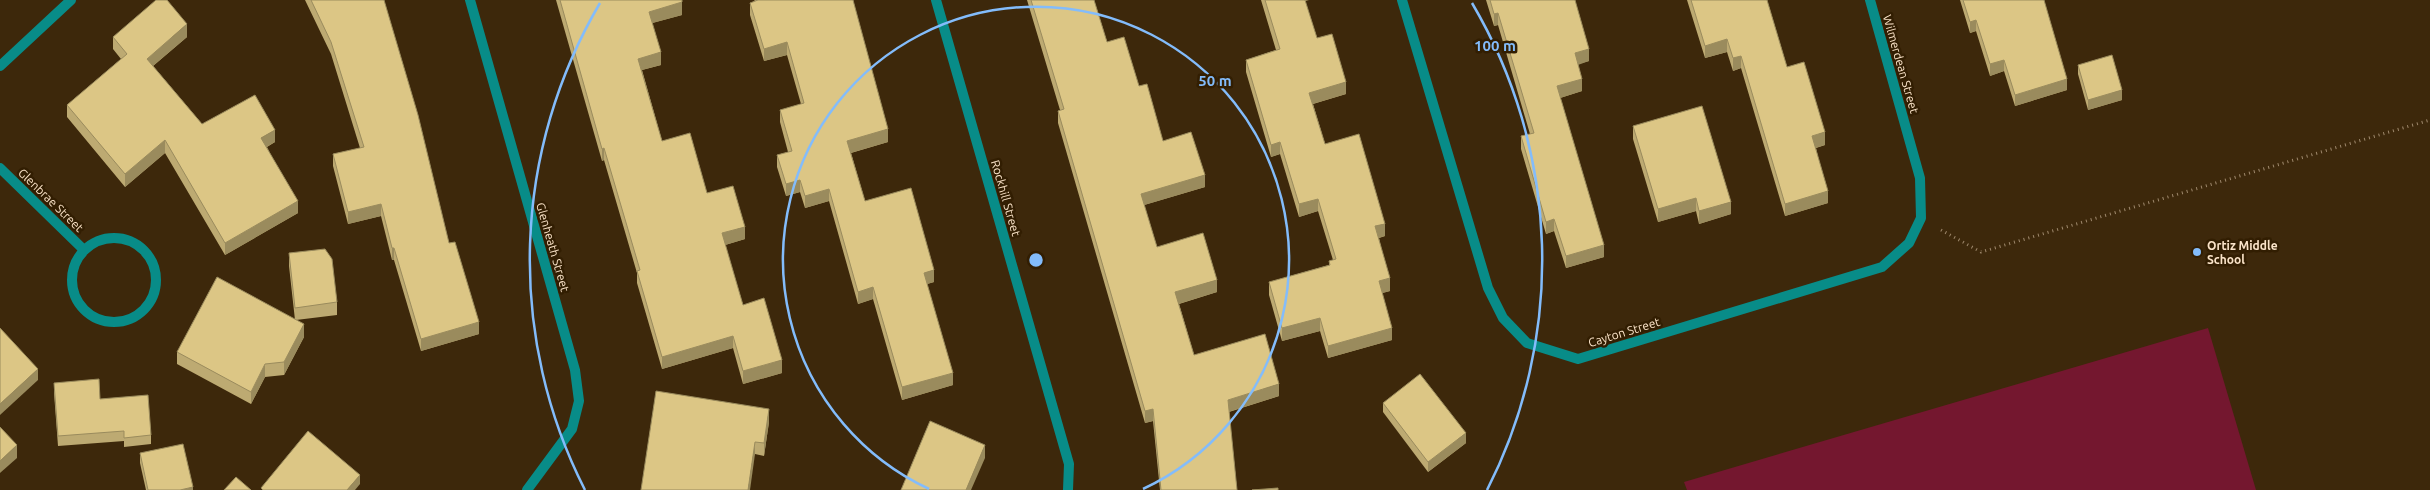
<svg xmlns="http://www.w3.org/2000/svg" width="2430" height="490" font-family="Ubuntu,sans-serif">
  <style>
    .green { fill: #74172f }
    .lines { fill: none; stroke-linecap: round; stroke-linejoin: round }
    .path { stroke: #9f896d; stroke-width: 3; stroke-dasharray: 1 4; stroke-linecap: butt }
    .minor { stroke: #088c88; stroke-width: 10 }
    .wall { fill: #bdaa72 }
    .shaded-wall { fill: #9a8b5d }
    .building { fill: #dcc685; stroke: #9a8b5d }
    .ring { fill: none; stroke: #83bcfb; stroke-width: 2.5 }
    .poi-dot { fill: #83bcfb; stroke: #321e02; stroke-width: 2 }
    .labels { text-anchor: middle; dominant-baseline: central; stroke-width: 5; stroke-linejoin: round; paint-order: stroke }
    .street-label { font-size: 12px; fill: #fbe4c9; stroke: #321e02 }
    .poi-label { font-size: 12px; font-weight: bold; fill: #fbe4c9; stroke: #321e02; text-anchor: start }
    .centre { fill: #83bcfb; stroke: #321e02; stroke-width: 2.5 }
    .ring-label { font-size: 15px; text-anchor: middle; font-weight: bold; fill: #83bcfb; stroke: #321e02; stroke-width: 5; stroke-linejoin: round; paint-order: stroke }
  </style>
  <rect width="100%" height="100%" fill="#3d280b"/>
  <polygon class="green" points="2208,328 2256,490 1687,490 1684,482"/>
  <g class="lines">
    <polyline class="path" points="1941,230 1981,252 2430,120"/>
    <g class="minor">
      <polyline points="470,0 575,370 579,401 572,429 527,490"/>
      <polyline points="936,0 1069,464 1068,490"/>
      <polyline points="1402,0 1488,288 1503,318 1527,343 1578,359 1882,267 1909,243 1921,218 1920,178 1870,0"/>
      <polyline points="0,66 71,0"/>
      <polyline points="0,168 84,250"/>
      <circle cx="114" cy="280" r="42"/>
    </g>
  </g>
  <g class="wall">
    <polygon points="305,0 384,0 449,243 479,334 421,351 394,260 392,260 381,216 348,224 333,166 333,154 360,148 331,54"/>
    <polygon points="556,0 682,0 682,15 652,23 661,65 642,70 662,141 745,239 725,245 743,305 782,373 743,384 733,348 662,369 637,283 637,273 604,160 602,161"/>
    <polygon points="754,0 853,0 888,142 851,153 865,201 934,282 927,284 953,385 902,400 873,299 858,304 829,201 805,208 800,192 786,196 777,167 777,155 788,152 780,122 780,110 801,104 787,55 764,61 750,15 750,3 755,1"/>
    <polygon points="1027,0 1094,0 1107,42 1139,86 1163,141 1205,187 1144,205 1157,247 1217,292 1179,304 1194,355 1279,396 1229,412 1237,490 1160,490 1153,421 1145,423 1058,123 1058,111 1060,110"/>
    <polygon points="1261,0 1309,0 1305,1 1317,38 1346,94 1313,104 1325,144 1385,236 1379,238 1390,291 1382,293 1392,340 1328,358 1320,331 1282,341 1269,295 1269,282 1329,265 1329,261 1333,260 1318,211 1299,217 1280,154 1271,157 1246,72 1246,60 1276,50"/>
    <polygon points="1486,0 1575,0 1589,61 1578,64 1582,91 1560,98 1604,257 1566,268 1554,231 1546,234 1521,149 1521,136 1530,134 1498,25 1494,26"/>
    <polygon points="1687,0 1767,0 1787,67 1825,145 1816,148 1828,203 1785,216 1741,68 1733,71 1727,52 1705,58"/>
    <polygon points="1960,0 2044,0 2067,90 2015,106 2004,71 1990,76 1976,31 1970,33"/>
    <polygon points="113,37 187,37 153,66 202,124 275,142 267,147 298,213 225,255 165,153 125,187 67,117 67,105 121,59 113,49"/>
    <polygon points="2078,65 2122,100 2088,110 2078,74"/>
    <polygon points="1633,126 1731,214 1699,224 1696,211 1658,222 1633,139"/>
    <polygon points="289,253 337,302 337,315 296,320 304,337 284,375 265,377 251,404 177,364 177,352 295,320 289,266"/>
    <polygon points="54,383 100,399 151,435 151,444 124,447 124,441 58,446 54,393"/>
    <polygon points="656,391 769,422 764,456 755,454"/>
    <polygon points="1383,403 1466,443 1428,472 1383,412"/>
    <polygon points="140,453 193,490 146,490 140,463"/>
  </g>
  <g class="shaded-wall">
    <polygon points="682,2 682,15 649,24 649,12"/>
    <polygon points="1498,13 1498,25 1494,26 1494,14"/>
    <polygon points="1976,20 1976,31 1970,33 1970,22"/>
    <polygon points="187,24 187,37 147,71 147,59"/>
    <polygon points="1727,39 1727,52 1705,58 1705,46"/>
    <polygon points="787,42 787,55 764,61 764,49"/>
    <polygon points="1589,49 1589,61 1575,66 1575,53"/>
    <polygon points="661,52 661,65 638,71 638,59"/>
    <polygon points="1741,56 1741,68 1733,71 1733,58"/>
    <polygon points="2004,60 2004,71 1990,76 1990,64"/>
    <polygon points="1582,79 1582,91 1557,99 1557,86"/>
    <polygon points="2067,79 2067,90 2015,106 2015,95"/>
    <polygon points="1346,82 1346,94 1309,105 1309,93"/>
    <polygon points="2122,90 2122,100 2088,110 2088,100"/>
    <polygon points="888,129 888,142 847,154 847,141"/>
    <polygon points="275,130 275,142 261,150 261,138"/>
    <polygon points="1825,132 1825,145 1812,149 1812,136"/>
    <polygon points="165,140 165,153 125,187 125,174"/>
    <polygon points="1280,142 1280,154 1271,157 1271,145"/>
    <polygon points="604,148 604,160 602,161 602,149"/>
    <polygon points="1205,175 1205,187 1141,206 1141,194"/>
    <polygon points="800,180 800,192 786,196 786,184"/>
    <polygon points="829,189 829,201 805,208 805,196"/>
    <polygon points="1828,191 1828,203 1785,216 1785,204"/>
    <polygon points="1696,198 1696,211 1658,222 1658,209"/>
    <polygon points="1318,199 1318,211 1299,217 1299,204"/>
    <polygon points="298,201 298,213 225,255 225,243"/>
    <polygon points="1731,202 1731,214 1699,224 1699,211"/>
    <polygon points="381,204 381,216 348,224 348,212"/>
    <polygon points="1554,219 1554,231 1546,234 1546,222"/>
    <polygon points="1385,224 1385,236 1375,239 1375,226"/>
    <polygon points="745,227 745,239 722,246 722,233"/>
    <polygon points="1604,245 1604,257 1566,268 1566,256"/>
    <rect x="392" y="248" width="2" height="12"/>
    <polygon points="934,270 934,282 924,285 924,273"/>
    <polygon points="1390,278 1390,291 1379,294 1379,281"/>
    <polygon points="1217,280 1217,292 1175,305 1175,292"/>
    <polygon points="873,287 873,299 858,304 858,292"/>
    <polygon points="1320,318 1320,331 1282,341 1282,328"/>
    <polygon points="479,322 479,334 421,351 421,339"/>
    <polygon points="304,324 304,337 284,375 284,362"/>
    <polygon points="1392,328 1392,340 1328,358 1328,346"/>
    <polygon points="733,336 733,348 662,369 662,357"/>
    <polygon points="782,360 782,373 743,384 743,371"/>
    <polygon points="265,364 265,377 251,404 251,392"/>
    <polygon points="38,369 38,380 0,415 0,404"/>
    <polygon points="953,373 953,385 902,400 902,387"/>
    <polygon points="1279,384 1279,396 1228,412 1228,400"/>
    <polygon points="769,409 769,422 764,456 764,443"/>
    <polygon points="1153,409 1153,421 1145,423 1145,411"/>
    <polygon points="1466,433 1466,443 1428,472 1428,462"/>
    <polygon points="755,442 755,454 750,490 748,490"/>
    <polygon points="17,445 17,458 0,473 0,461"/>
    <polygon points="985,445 985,458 971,490 966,490"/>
    <polygon points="360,475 360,484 355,490 347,490"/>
    <polygon points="193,487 193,490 180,490"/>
  </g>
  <g class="building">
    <polygon points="156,0 167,0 187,24 147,59 202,124 255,95 275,130 261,138 298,201 225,243 165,140 125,174 67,105 127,54 113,37"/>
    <polygon points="311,0 384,0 418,115 449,243 455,242 479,322 421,339 394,248 392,248 381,204 348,212 333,154 364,147 331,42"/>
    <polygon points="560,0 682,0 682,2 649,12 661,52 638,59 662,141 690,133 707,193 733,186 745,227 722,233 743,305 764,298 782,360 743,371 733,336 662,357 637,271 640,270 604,148 602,149"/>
    <polygon points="758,0 853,0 888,129 847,141 865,201 911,188 934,270 924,273 953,373 902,387 873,287 858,292 829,189 805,196 800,180 786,184 777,155 792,151 780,110 804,103 787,42 764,49 750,3"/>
    <polygon points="1031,0 1094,0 1107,42 1124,37 1139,86 1147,84 1163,141 1191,132 1205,175 1141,194 1157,247 1203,233 1217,280 1175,292 1194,355 1265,334 1279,384 1228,400 1237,490 1161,490 1153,409 1145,411 1058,111 1064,109"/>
    <polygon points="1265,0 1305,0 1317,38 1332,34 1346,82 1309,93 1325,144 1359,134 1385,224 1375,226 1390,278 1379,281 1392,328 1328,346 1320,318 1282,328 1269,282 1330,265 1329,261 1336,259 1318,199 1299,204 1280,142 1271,145 1246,60 1280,49"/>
    <polygon points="1490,0 1575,0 1589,49 1575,53 1582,79 1557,86 1604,245 1566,256 1554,219 1546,222 1521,136 1534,133 1498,13 1494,14"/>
    <polygon points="1691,0 1767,0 1787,67 1804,62 1825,132 1812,136 1828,191 1785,204 1741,56 1733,58 1727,39 1705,46"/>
    <polygon points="1963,0 2044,0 2067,79 2015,95 2004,60 1990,64 1976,20 1970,22"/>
    <polygon points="2112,55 2122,90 2088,100 2078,65"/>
    <polygon points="1702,106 1731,202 1699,211 1696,198 1658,209 1633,126"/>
    <polygon points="325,249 332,259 337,302 295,308 289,253"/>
    <polygon points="217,277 304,324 284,362 265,364 251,392 177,352"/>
    <polygon points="0,328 38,369 0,404"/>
    <polygon points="1420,374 1466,433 1428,462 1383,403"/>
    <polygon points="99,379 100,399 148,395 151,435 124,438 124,431 58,436 54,383"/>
    <polygon points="656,391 769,409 764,443 755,442 748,490 641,490"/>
    <polygon points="930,421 985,445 966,490 901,490"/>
    <polygon points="0,427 17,445 0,461"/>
    <polygon points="308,431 360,475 347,490 263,490 261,488"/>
    <polygon points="183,444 193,487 180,490 148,490 140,453"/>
    <polygon points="236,477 251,490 224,490"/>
    <polygon points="1278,488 1278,490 1252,490"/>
  </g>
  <g class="ring">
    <path d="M929 489A253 253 0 1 1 1143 489"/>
    <path d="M585 490A506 506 0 0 1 600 3M1472 3A506 506 0 0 1 1487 490"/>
  </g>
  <circle class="poi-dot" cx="2197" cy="252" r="5"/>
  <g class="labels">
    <g class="street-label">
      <text transform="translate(1901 64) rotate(74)">Wilmerdean Street</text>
      <text transform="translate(1006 198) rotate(74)">Rockhill Street</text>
      <text transform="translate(51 200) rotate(44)">Glenbrae Street</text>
      <text transform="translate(553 247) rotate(74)">Glenheath Street</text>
      <text transform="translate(1624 332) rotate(-17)">Cayton Street</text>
    </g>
    <g class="poi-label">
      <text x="2207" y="245">Ortiz Middle<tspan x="2207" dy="14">School</tspan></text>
    </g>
  </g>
  <circle cx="1036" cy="260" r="8" class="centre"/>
  <g class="ring-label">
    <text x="1495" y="51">100 m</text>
    <text x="1215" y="86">50 m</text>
  </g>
</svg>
